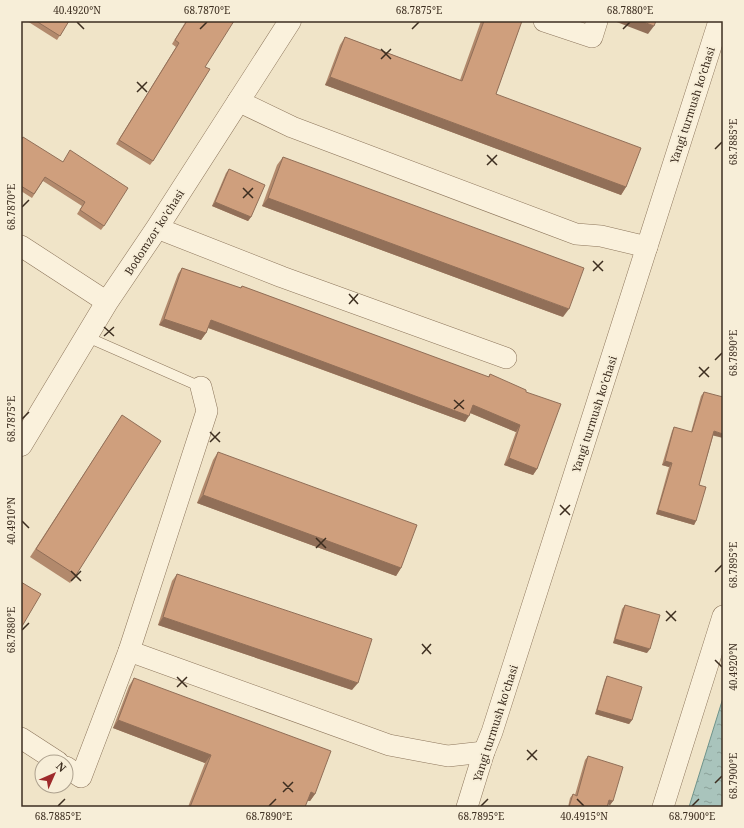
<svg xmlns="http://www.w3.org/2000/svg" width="744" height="828" font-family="'Noto Serif',serif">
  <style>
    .water { fill: url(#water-ripples); stroke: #6f938a }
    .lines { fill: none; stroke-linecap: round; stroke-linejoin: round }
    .service-casing { stroke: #8d765c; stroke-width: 11 }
    .minor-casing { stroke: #8d765c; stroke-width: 22 }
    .tertiary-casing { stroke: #8d765c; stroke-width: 23 }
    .service { stroke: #faf1dc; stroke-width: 10 }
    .minor { stroke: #faf1dc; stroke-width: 21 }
    .tertiary { stroke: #faf1dc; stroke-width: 22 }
    .wall { fill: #b2896c }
    .shaded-wall { fill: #916f58 }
    .building { fill: #cf9f7d; stroke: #916f58 }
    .ticks { fill: none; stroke: #3d2e20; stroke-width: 1.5 }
    .labels { text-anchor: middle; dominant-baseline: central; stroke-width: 4; stroke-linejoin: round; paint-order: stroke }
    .street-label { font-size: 11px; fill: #3d2e20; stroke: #f7eed8 }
    .neatline { fill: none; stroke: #3d2e20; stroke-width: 1.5 }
    .ticks-label { font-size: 10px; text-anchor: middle; fill: #3d2e20 }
  </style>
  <defs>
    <pattern id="water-ripples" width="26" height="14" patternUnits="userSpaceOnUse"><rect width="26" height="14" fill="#a9c4bc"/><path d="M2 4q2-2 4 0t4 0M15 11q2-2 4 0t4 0" fill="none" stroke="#8ba098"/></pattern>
  </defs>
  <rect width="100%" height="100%" fill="#f0e4c8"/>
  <polygon class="water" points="723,698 723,807 689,807"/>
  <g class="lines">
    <g class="service-casing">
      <polyline id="service" points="87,337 201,387"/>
    </g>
    <g class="minor-casing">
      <g id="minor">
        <polyline points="544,21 592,37 597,21"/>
        <polyline points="238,101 292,127 576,234 601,236 647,247"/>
        <polyline points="157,228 282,277 506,358"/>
        <polyline points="21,246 107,302"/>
        <polyline points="129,651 389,745 448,756 484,752"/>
        <polyline points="21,738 58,762"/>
        <polyline points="66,767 81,777 129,651 207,411 201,387"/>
        <polyline points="467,807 484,752 492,732 719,21"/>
        <polyline points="663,807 723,616"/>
      </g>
    </g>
    <g class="tertiary-casing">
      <polyline id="tertiary" points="21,445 107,302 157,228 290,21"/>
    </g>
    <use href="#service" class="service"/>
    <use href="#minor" class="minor"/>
    <use href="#tertiary" class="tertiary"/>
  </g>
  <g class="wall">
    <polygon points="27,21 69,21 57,40"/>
    <polygon points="186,21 205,67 153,161 150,165 116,144 176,47 172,44"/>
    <polygon points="481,21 522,21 496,94 626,187 621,195 325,85 340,45 345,37 460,80"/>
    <polygon points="21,140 63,162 104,226 101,230 77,214 82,206 43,181 32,198 21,191"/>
    <polygon points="283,157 563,317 262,206 277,165"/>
    <polygon points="229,169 251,217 248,221 212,206 226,173"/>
    <polygon points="182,268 240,288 242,286 488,377 490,374 526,392 537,469 533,475 504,465 516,432 470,413 465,422 208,328 206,333 201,340 159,325 178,274"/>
    <polygon points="704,392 713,436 699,485 696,521 694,525 656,514 669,467 662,465 672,431 674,427 691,432 701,396"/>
    <polygon points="122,415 76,575 70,583 30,557"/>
    <polygon points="218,452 401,568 396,576 197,503 213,460"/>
    <polygon points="177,574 352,690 158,625 172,581"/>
    <polygon points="625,605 647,653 613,643 622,609"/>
    <polygon points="607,676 632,720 629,724 595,714 605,680"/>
    <polygon points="134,678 315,794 310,801 307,801 305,807 188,807 205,763 113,728 129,686"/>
    <polygon points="588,756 613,801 610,805 608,804 607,807 568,807 570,798 573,794 575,795 585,760"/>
  </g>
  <g class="shaded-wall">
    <polygon points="614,21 641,21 654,26 648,34"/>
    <polygon points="330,77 626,187 621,195 325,85"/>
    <polygon points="268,198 569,309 563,317 262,206"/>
    <polygon points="215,202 251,217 248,221 212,206"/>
    <polygon points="164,319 206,333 201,340 159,325"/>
    <polygon points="211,320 469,416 465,422 206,327"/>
    <polygon points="473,405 520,425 516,432 468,412"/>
    <polygon points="714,431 723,434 723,438 711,435"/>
    <polygon points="509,458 537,469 533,475 504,465"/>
    <polygon points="665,461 672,463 669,467 662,465"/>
    <polygon points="203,495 401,568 396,576 197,503"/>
    <polygon points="658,510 696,521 694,525 656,514"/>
    <polygon points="163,617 358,683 352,690 158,625"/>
    <polygon points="615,639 650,649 647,653 613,643"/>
    <polygon points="597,710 632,720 629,724 595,714"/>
    <polygon points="118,720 211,755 205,763 113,728"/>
    <polygon points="311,792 315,794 310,801 305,800"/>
    <polygon points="609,800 613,801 610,805 606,804"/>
  </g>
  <g class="building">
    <polygon points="36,21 69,21 60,36"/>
    <polygon points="187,21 234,21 205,67 210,69 153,161 119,140 179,43 175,40"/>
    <polygon points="484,21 522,21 496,94 641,148 626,187 330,77 345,37 462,81"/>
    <polygon points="641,21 656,21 654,26"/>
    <polygon points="23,137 63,162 70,150 128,188 104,226 80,210 85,202 45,177 34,194 21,186 21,140"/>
    <polygon points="283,157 584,268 569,309 268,198"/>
    <polygon points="229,169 265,185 251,217 215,202"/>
    <polygon points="182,268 241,288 242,286 489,377 490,374 526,390 526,392 561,404 537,469 509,458 520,425 473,405 469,416 211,320 206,333 164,319"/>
    <polygon points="704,392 723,397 723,434 714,431 699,485 706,487 696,521 658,510 672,463 665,461 674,427 692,432"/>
    <polygon points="122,415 161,441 76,575 36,549"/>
    <polygon points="218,452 417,525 401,568 203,495"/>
    <polygon points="177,574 372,639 358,683 163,617"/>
    <polygon points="21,582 41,594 21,628"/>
    <polygon points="625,605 660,615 650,649 615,639"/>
    <polygon points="607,676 642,687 632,720 597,710"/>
    <polygon points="134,678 331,751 315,794 311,792 305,807 190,807 211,755 118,720"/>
    <polygon points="588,756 623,767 613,801 609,800 607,807 569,807 573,794 577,796"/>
  </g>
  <path class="ticks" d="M 77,22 L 84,29M 200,29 L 207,22M 412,29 L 419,22M 623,29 L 630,22M 381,49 L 391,59M 381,59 L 391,49M 137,82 L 147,92M 137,92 L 147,82M 715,149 L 722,142M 487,155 L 497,165M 487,165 L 497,155M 243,188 L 253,198M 243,198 L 253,188M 22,207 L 29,200M 593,261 L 603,271M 593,271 L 603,261M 349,294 L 358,304M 349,304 L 358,294M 104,327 L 114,336M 104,336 L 114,327M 715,360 L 722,353M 699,367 L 709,377M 699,377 L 709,367M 454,400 L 464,409M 454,409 L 464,400M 22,419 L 29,412M 210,432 L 220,442M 210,442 L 220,432M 560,505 L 570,515M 560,515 L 570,505M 22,521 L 29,528M 316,538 L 326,548M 316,548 L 326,538M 71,571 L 81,581M 715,572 L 722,565M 71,581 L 81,571M 666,611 L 676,621M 666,621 L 676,611M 22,630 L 29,623M 422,644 L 431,654M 422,654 L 431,644M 715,660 L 722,667M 177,677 L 187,687M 177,687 L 187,677M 527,750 L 537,760M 527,760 L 537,750M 283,782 L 293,792M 715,783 L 722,776M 283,792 L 293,782M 577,799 L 584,806M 58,806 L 65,799M 269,806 L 276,799M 481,806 L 488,799M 692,806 L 699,799"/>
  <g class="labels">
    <g class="street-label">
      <text transform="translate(692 105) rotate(-72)">Yangi turmush ko'chasi</text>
      <text transform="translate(154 232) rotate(-57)">Bodomzor ko'chasi</text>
      <text transform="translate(594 414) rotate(-72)">Yangi turmush ko'chasi</text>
      <text transform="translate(495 723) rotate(-72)">Yangi turmush ko'chasi</text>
    </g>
  </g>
  <rect width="744" height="828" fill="none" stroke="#f7eed8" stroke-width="44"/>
  <g transform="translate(54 774) rotate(45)"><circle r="19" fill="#f7eed8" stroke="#ada18e"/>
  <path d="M0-3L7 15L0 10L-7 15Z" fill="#9e2a2b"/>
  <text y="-6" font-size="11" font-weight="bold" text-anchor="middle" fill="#3d2e20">N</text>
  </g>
  <rect x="22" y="22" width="700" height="784" class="neatline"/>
  <g class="ticks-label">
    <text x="77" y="14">40.4920°N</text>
    <text x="207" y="14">68.7870°E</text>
    <text x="419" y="14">68.7875°E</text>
    <text x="630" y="14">68.7880°E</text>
    <text transform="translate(733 142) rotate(-90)" y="4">68.7885°E</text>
    <text transform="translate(11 207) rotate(-90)" y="4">68.7870°E</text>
    <text transform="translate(733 353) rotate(-90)" y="4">68.7890°E</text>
    <text transform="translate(11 419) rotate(-90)" y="4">68.7875°E</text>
    <text transform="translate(11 521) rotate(-90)" y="4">40.4910°N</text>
    <text transform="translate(733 565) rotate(-90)" y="4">68.7895°E</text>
    <text transform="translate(11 630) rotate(-90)" y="4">68.7880°E</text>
    <text transform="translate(733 667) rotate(-90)" y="4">40.4920°N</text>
    <text transform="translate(733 776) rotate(-90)" y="4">68.7900°E</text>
    <text x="58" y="820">68.7885°E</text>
    <text x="269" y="820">68.7890°E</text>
    <text x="481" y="820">68.7895°E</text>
    <text x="584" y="820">40.4915°N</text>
    <text x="692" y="820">68.7900°E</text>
  </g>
</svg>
